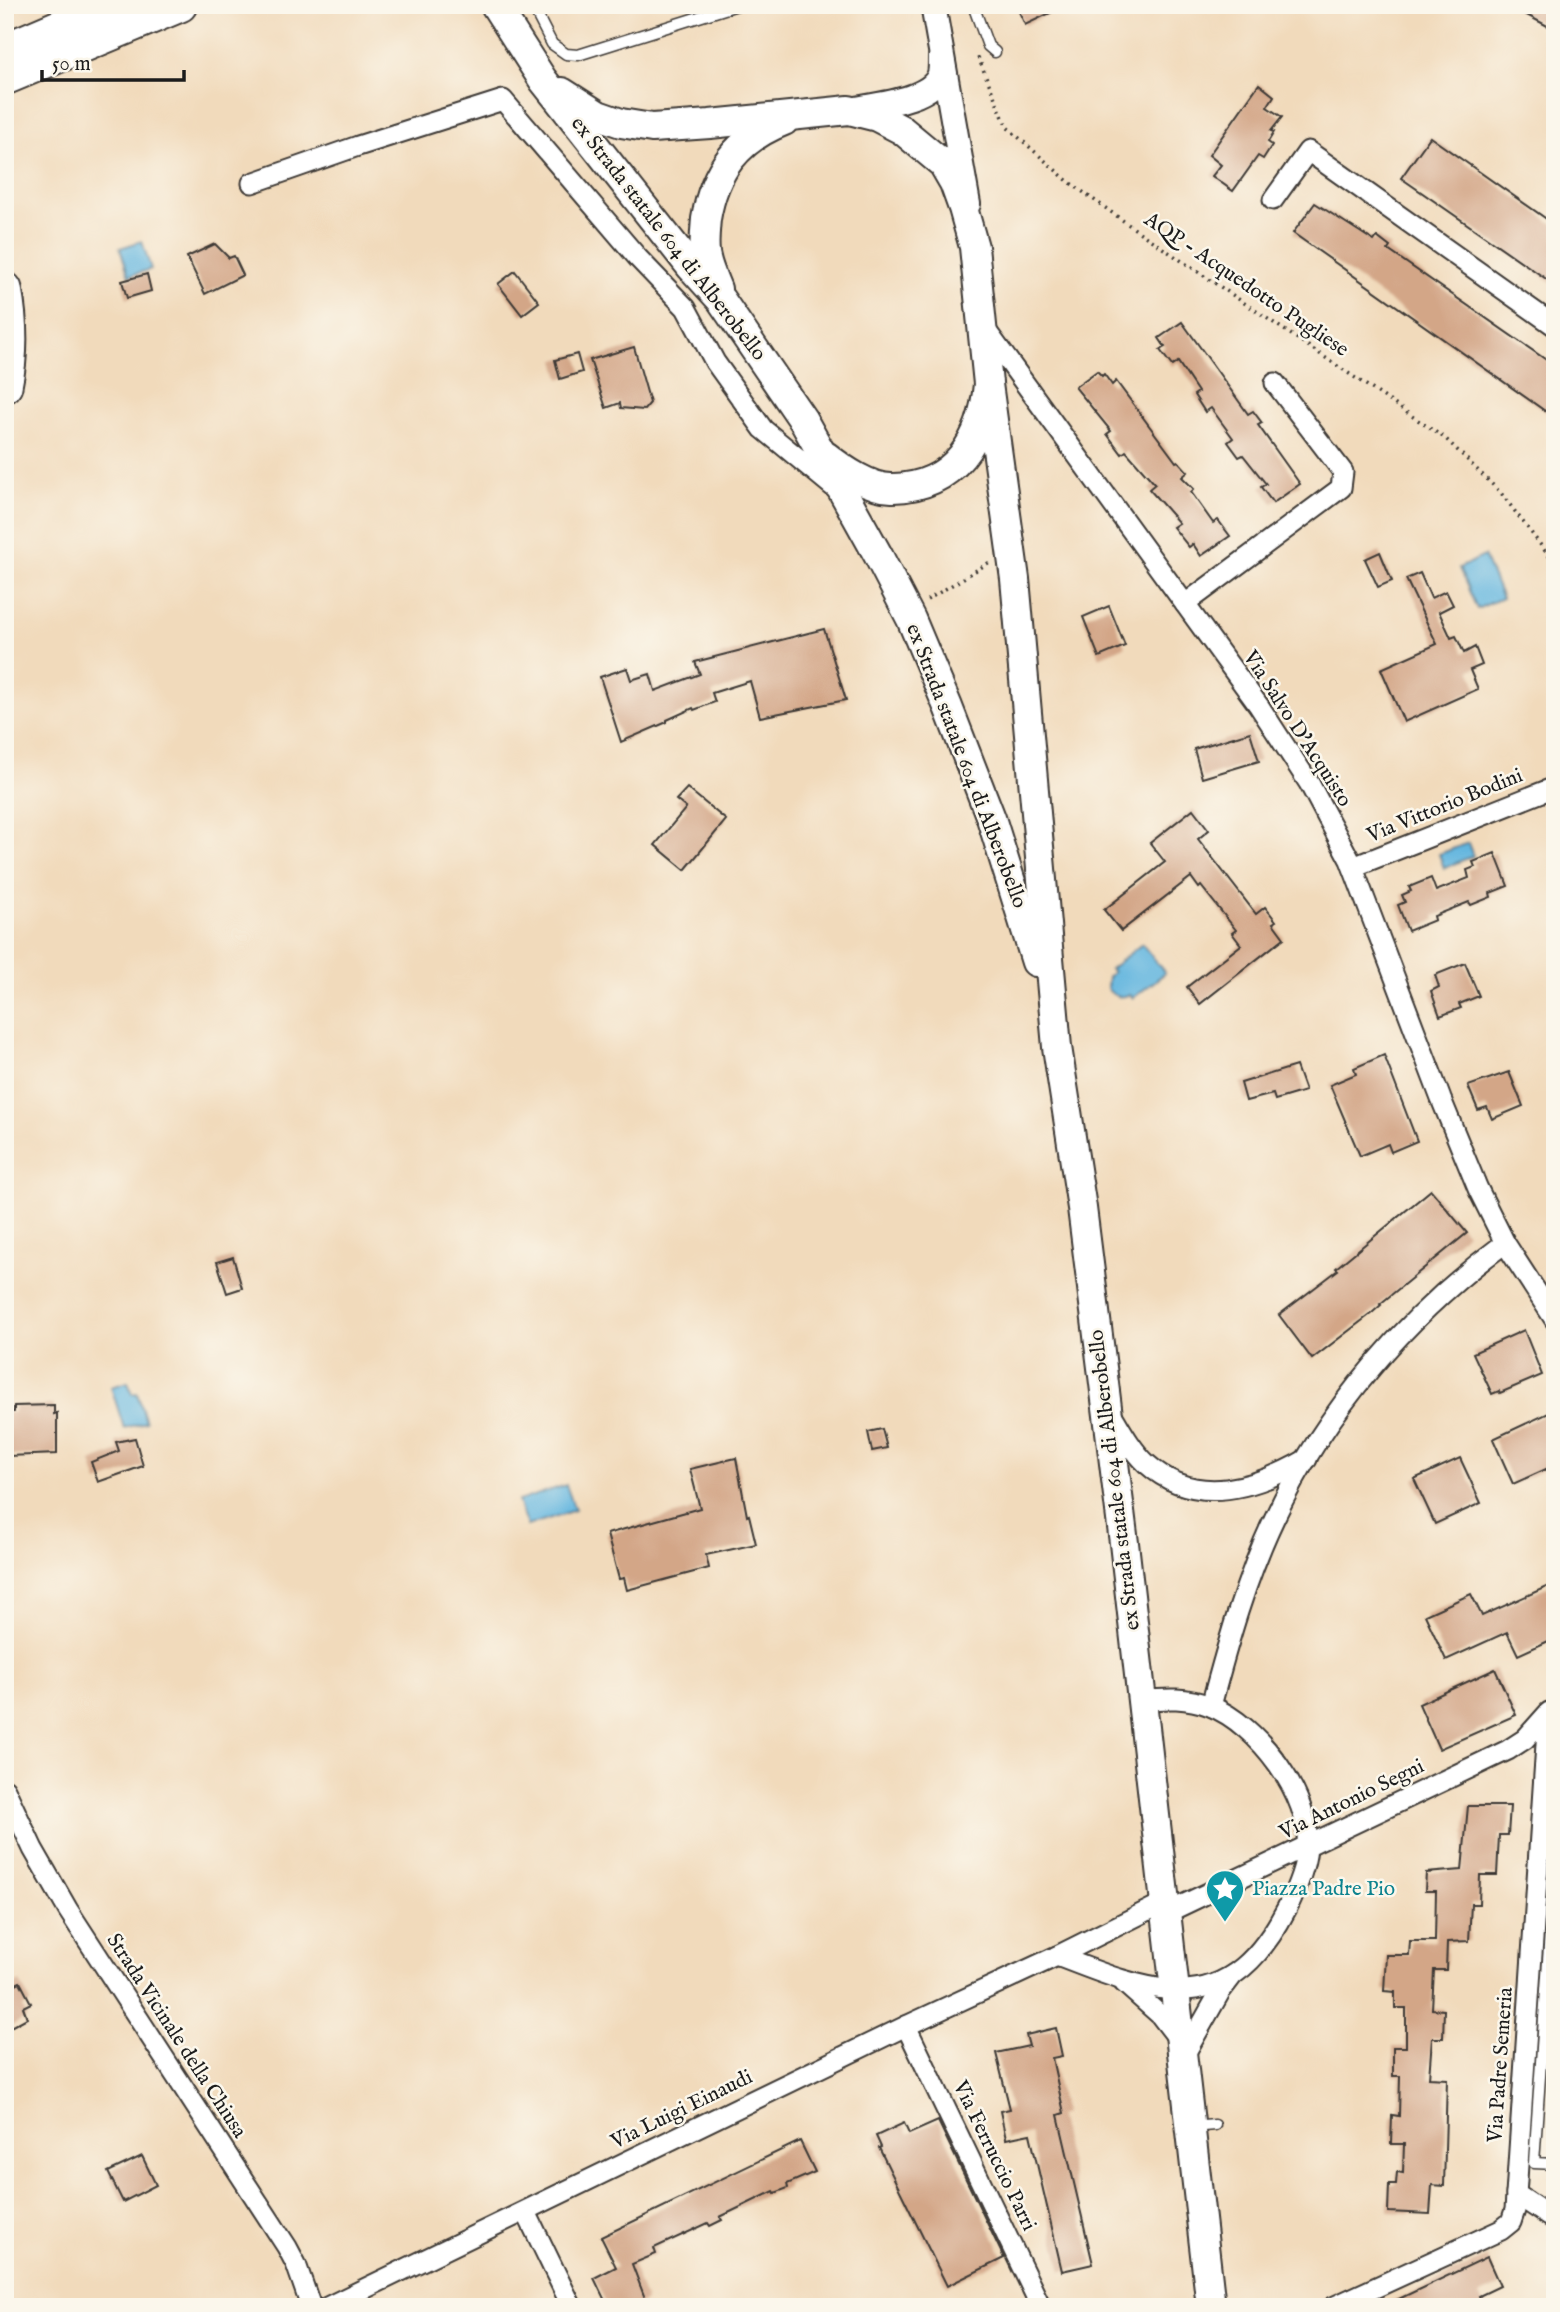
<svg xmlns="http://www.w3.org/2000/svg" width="1560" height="2312" font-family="'IM FELL English',serif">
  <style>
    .water { fill: #63b6df; stroke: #40697e; stroke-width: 2 }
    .building { fill: #d3a687 }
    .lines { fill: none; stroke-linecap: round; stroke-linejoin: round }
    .service-casing { stroke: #3c3834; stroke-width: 13 }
    .minor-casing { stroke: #3c3834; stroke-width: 23 }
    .tertiary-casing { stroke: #3c3834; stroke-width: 28 }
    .secondary-casing { stroke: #3c3834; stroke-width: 32 }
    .trunk-casing { stroke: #3c3834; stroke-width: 37 }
    .path { stroke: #3c3834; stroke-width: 3.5; stroke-dasharray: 2 5; stroke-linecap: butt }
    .service { stroke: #fff; stroke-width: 10 }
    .minor { stroke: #fff; stroke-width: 19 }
    .tertiary { stroke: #fff; stroke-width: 24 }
    .secondary { stroke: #fff; stroke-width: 28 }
    .trunk { stroke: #fff; stroke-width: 33 }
    .labels { text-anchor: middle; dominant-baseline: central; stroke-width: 5; stroke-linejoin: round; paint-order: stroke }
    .street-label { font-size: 21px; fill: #1c1c1c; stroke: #fbf7ec }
    .culture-label { font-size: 21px; fill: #0d838f; stroke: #fbf7ec; text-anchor: start }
  </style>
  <rect width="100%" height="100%" fill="#fbf7ec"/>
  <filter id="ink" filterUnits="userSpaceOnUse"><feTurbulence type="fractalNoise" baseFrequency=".0143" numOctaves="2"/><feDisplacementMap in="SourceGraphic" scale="14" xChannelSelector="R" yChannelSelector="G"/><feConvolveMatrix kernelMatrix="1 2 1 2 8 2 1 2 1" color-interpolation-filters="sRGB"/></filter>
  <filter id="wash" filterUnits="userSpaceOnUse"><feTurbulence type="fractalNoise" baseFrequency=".00686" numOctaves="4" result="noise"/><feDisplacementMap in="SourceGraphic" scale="28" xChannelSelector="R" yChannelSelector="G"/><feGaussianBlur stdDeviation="1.57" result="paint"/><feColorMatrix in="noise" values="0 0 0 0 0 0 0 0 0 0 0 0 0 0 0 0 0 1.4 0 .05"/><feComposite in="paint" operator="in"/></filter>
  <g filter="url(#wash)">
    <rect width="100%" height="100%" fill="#f1dabb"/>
    <g class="water">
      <polygon points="142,241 151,269 129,276 120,248"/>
      <polygon points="1484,556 1502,598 1477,609 1459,568"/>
      <polygon points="1468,843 1473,856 1444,868 1439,854"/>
      <path d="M 1142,944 L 1165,973 L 1133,998 L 1130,994 C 1120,999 1113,997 1107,988 L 1108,977 L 1113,972 L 1110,969 Z"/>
      <polygon points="128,1382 132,1394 137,1393 146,1422 124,1428 111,1387"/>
      <polygon points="566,1485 575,1510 527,1526 518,1501"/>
    </g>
    <g id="blocks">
      <g class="building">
        <polygon points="1016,5 1067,5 1025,25"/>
        <polygon points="1508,5 1555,5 1555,30"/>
        <polygon points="1259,84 1274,96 1267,107 1282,117 1271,131 1274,132 1268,142 1272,145 1263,159 1258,156 1233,191 1212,176 1221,165 1209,155"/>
        <polygon points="1430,137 1555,225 1555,285 1401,178"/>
        <polygon points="1315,203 1374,241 1377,237 1390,247 1388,250 1555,366 1555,418 1293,233"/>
        <polygon points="215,244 229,258 234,256 243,275 205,294 187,257"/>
        <polygon points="515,271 539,302 522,315 498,284"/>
        <polygon points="147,274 151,291 127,298 122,281"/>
        <polygon points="1182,322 1248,414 1253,411 1262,423 1258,425 1300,484 1273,503 1261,487 1266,484 1243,455 1239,457 1228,442 1233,438 1211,408 1205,412 1194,395 1198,392 1178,362 1172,366 1160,350 1165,347 1159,338"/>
        <polygon points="634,347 650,403 644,410 621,408 620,403 606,408 590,360"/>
        <polygon points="577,354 582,372 560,379 555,360"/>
        <polygon points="1097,371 1102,376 1104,374 1112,385 1116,381 1176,462 1178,461 1188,472 1182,477 1194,489 1191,492 1213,523 1218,520 1230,536 1201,556 1193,544 1189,547 1173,527 1179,523 1149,489 1155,484 1126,451 1122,454 1107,434 1111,431 1075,387"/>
        <polygon points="1380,552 1392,581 1378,587 1365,559"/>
        <polygon points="1420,573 1431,598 1446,591 1453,605 1439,612 1451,638 1456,636 1464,653 1475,647 1482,665 1470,670 1478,689 1404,722 1381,669 1437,644 1406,579"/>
        <polygon points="1109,606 1125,646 1099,657 1083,617"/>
        <polygon points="824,629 846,700 760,717 750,681 712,693 715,702 694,710 693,708 667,720 667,722 621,742 600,677 627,668 631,680 650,674 655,691 700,674 695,662"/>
        <polygon points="1250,732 1259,761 1202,778 1194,749"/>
        <polygon points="687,788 726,820 685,870 655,845 686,808 676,800"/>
        <polygon points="1193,809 1209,830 1198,839 1256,914 1265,907 1276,921 1273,923 1284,938 1200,1004 1187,987 1241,945 1232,933 1236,930 1201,886 1199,888 1191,877 1121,931 1104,910 1165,862 1150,843"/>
        <polygon points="1495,853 1508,886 1490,893 1491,897 1471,905 1469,902 1434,916 1435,920 1408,931 1398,905 1405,902 1402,895 1411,891 1409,887 1431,878 1436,891 1469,878 1467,870 1475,867 1473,862"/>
        <polygon points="1465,963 1479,996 1459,1004 1461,1008 1440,1016 1431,991 1439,987 1435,975"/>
        <polygon points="1384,1055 1417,1141 1391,1152 1388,1144 1360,1156 1330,1085 1356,1074 1354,1068"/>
        <polygon points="1296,1066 1305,1091 1275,1100 1273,1094 1246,1101 1241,1083"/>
        <polygon points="1509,1072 1523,1106 1492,1119 1487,1107 1478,1110 1468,1086"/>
        <polygon points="1431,1190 1467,1233 1380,1304 1381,1305 1372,1313 1312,1359 1279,1315 1338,1270 1336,1268"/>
        <polygon points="233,1257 242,1288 227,1293 217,1262"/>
        <polygon points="1524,1330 1542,1375 1500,1393 1499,1391 1492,1394 1473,1353"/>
        <polygon points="54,1405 54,1414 57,1413 57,1454 8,1456 7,1413 14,1412 14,1406"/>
        <polygon points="1555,1410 1555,1465 1513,1484 1493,1439"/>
        <polygon points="882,1429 887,1448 872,1451 868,1432"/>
        <polygon points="135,1438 143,1466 98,1482 91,1462 119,1451 116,1442"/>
        <polygon points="736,1458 747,1516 749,1515 756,1544 706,1555 709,1568 627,1590 624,1578 619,1579 607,1534 700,1508 690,1469"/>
        <polygon points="1460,1458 1481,1503 1435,1524 1414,1479"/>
        <polygon points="1555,1583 1555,1638 1518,1655 1507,1632 1446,1660 1425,1615 1471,1594 1482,1616"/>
        <polygon points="1495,1669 1516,1715 1439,1749 1419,1704"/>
        <polygon points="1468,1806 1510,1806 1508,1835 1499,1835 1497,1875 1480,1875 1479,1904 1471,1904 1469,1941 1447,1942 1446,1970 1434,1970 1432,2009 1444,2010 1443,2038 1432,2038 1429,2078 1447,2079 1444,2186 1432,2185 1430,2214 1388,2212 1389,2184 1396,2184 1397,2172 1403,2173 1404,2144 1391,2144 1392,2115 1399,2116 1400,2076 1393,2076 1393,2047 1406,2047 1406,2008 1395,2008 1395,1992 1384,1991 1386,1955 1409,1955 1410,1941 1435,1941 1436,1891 1425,1891 1426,1873 1462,1870"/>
        <polygon points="20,1982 31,2003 23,2007 27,2018 5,2030 5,1989"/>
        <polygon points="1056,2028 1062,2056 1052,2058 1064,2113 1058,2115 1093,2264 1062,2271 1030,2134 1006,2139 1000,2111 1010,2109 996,2053 1029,2046 1026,2035"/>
        <polygon points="938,2121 1004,2258 947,2286 879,2148 881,2147 876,2136 904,2123 909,2134"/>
        <polygon points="800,2141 815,2172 787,2184 788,2188 775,2193 774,2191 720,2217 722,2220 710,2226 708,2223 654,2248 656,2254 632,2264 646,2301 635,2307 608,2307 594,2278 616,2267 601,2237"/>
        <polygon points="142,2156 156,2185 123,2202 108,2172"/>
        <polygon points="1487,2257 1500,2286 1479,2296 1484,2307 1382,2307"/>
      </g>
    </g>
  </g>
  <g filter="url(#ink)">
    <use href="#blocks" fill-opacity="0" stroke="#3c3834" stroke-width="2"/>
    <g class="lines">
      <g class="service-casing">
        <g id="service">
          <polyline points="532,5 552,44 566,54 578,55 737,5"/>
          <polyline points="973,5 988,46 995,52"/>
          <polyline points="1550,1932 1534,2163 1555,2164"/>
          <polyline points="1191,2127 1215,2125"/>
        </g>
      </g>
      <g class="minor-casing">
        <g id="minor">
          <polyline points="252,183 358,146 503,100 638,258 686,308 715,362 763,429 837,490"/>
          <polyline points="1273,200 1308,151 1555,326"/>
          <polyline points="983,326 1259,706 1309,783 1350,860 1441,1099 1478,1189 1505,1243 1555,1320"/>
          <polyline points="1185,604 1341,488 1343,472 1275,383"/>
          <polyline points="1353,867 1555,787"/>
          <path d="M 1113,1416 C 1123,1433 1133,1451 1147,1464 C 1196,1508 1257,1488 1307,1459"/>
          <path d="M 1142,1701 C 1166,1698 1187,1697 1210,1706 C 1257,1724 1312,1796 1307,1848 C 1305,1869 1296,1890 1287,1908 C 1263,1954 1231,1993 1174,1990 C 1133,1987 1094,1970 1057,1956 L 1165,1902"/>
          <path d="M 1211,1706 C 1228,1642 1246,1578 1274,1519 C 1325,1410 1408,1314 1505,1243"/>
          <polyline points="5,1789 33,1849 68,1910 287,2247 296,2264 311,2307"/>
          <polyline points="1166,1913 1508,1750 1525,1739 1549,1712"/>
          <polyline points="1124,1983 1160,2015 1180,2041"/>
          <polyline points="906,2026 1041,2307"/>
          <polyline points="1182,2059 1220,1992 1233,1975"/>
          <polyline points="1516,2194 1555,2220"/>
          <polyline points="526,2212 572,2307"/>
          <polyline points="327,2307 906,2026 1057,1956"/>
          <polyline points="1333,2307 1501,2230 1511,2222 1515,2210 1548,1714"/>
        </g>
      </g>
      <g class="tertiary-casing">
        <g id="tertiary">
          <polyline points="933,5 968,204"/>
          <path d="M 850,110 C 873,105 932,101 940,74 C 941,70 941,63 941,58"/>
        </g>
      </g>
      <g class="secondary-casing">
        <g id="secondary">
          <polyline points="495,5 543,80 691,267 721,300 803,420 878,555 911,619 948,707 991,818 1036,962"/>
          <path d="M 562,92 L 598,115 L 621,123 L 652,128 L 710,124 L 849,110 L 877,117 L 902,130 L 943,164 L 954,183 L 963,208 L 974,247 L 988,384 C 983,439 955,487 893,488 C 871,489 842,469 826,456"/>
          <path d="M 717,289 C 713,279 708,268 706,258 C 703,246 705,231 706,219 C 714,171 737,139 784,121"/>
          <polyline points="988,384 1015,579 1057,1047 1082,1208 1124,1543 1211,2307"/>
        </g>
      </g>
      <g class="trunk-casing">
        <g id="trunk">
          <polyline points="5,50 110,5"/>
          <polyline points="5,78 180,5"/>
          <path d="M 5,289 C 11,321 12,353 5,386"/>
        </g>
      </g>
      <g class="path">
        <polyline points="978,57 1007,127 1069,182 1139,232 1446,439 1501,493 1555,564"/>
        <polyline points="927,600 990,562"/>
      </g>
      <use href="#service" class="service"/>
      <use href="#minor" class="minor"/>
      <use href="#tertiary" class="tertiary"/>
      <use href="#secondary" class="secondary"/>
      <use href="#trunk" class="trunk"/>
    </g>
  </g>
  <defs>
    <g id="sight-pin" transform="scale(2.0125)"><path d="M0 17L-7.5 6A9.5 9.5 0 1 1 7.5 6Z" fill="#0f9aa8" stroke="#fbf7ec"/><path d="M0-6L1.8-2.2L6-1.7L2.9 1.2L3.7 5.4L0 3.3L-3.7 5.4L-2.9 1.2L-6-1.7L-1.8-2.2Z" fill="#fff"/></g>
  </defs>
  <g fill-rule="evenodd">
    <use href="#sight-pin" x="1225" y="1889"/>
  </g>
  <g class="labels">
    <g class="street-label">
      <text transform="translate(668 239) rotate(52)">ex Strada statale 604 di Alberobello</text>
      <text transform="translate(1246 285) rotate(34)">AQP - Acquedotto Pugliese</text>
      <text transform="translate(1297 729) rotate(57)">Via Salvo D'Acquisto</text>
      <text transform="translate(966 766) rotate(69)">ex Strada statale 604 di Alberobello</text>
      <text transform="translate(1445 806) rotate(-22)">Via Vittorio Bodini</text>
      <text transform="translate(1115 1480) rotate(-97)">ex Strada statale 604 di Alberobello</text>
      <text transform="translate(1352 1800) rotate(-26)">Via Antonio Segni</text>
      <text transform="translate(176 2036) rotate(57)">Strada Vicinale della Chiusa</text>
      <text transform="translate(1501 2065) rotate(-86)">Via Padre Semeria</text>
      <text transform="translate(682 2110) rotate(-26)">Via Luigi Einaudi</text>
      <text transform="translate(994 2156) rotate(64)">Via Ferruccio Parri</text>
    </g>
    <g class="culture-label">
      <text x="1252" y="1889">Piazza Padre Pio</text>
    </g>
  </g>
  <rect width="1560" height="2312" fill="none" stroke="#fbf7ec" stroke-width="28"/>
  <path d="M42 70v10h142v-10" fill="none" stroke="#1c1c1c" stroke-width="3.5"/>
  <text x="52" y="70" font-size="21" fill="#1c1c1c" stroke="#fbf7ec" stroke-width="5" paint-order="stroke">50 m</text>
</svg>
